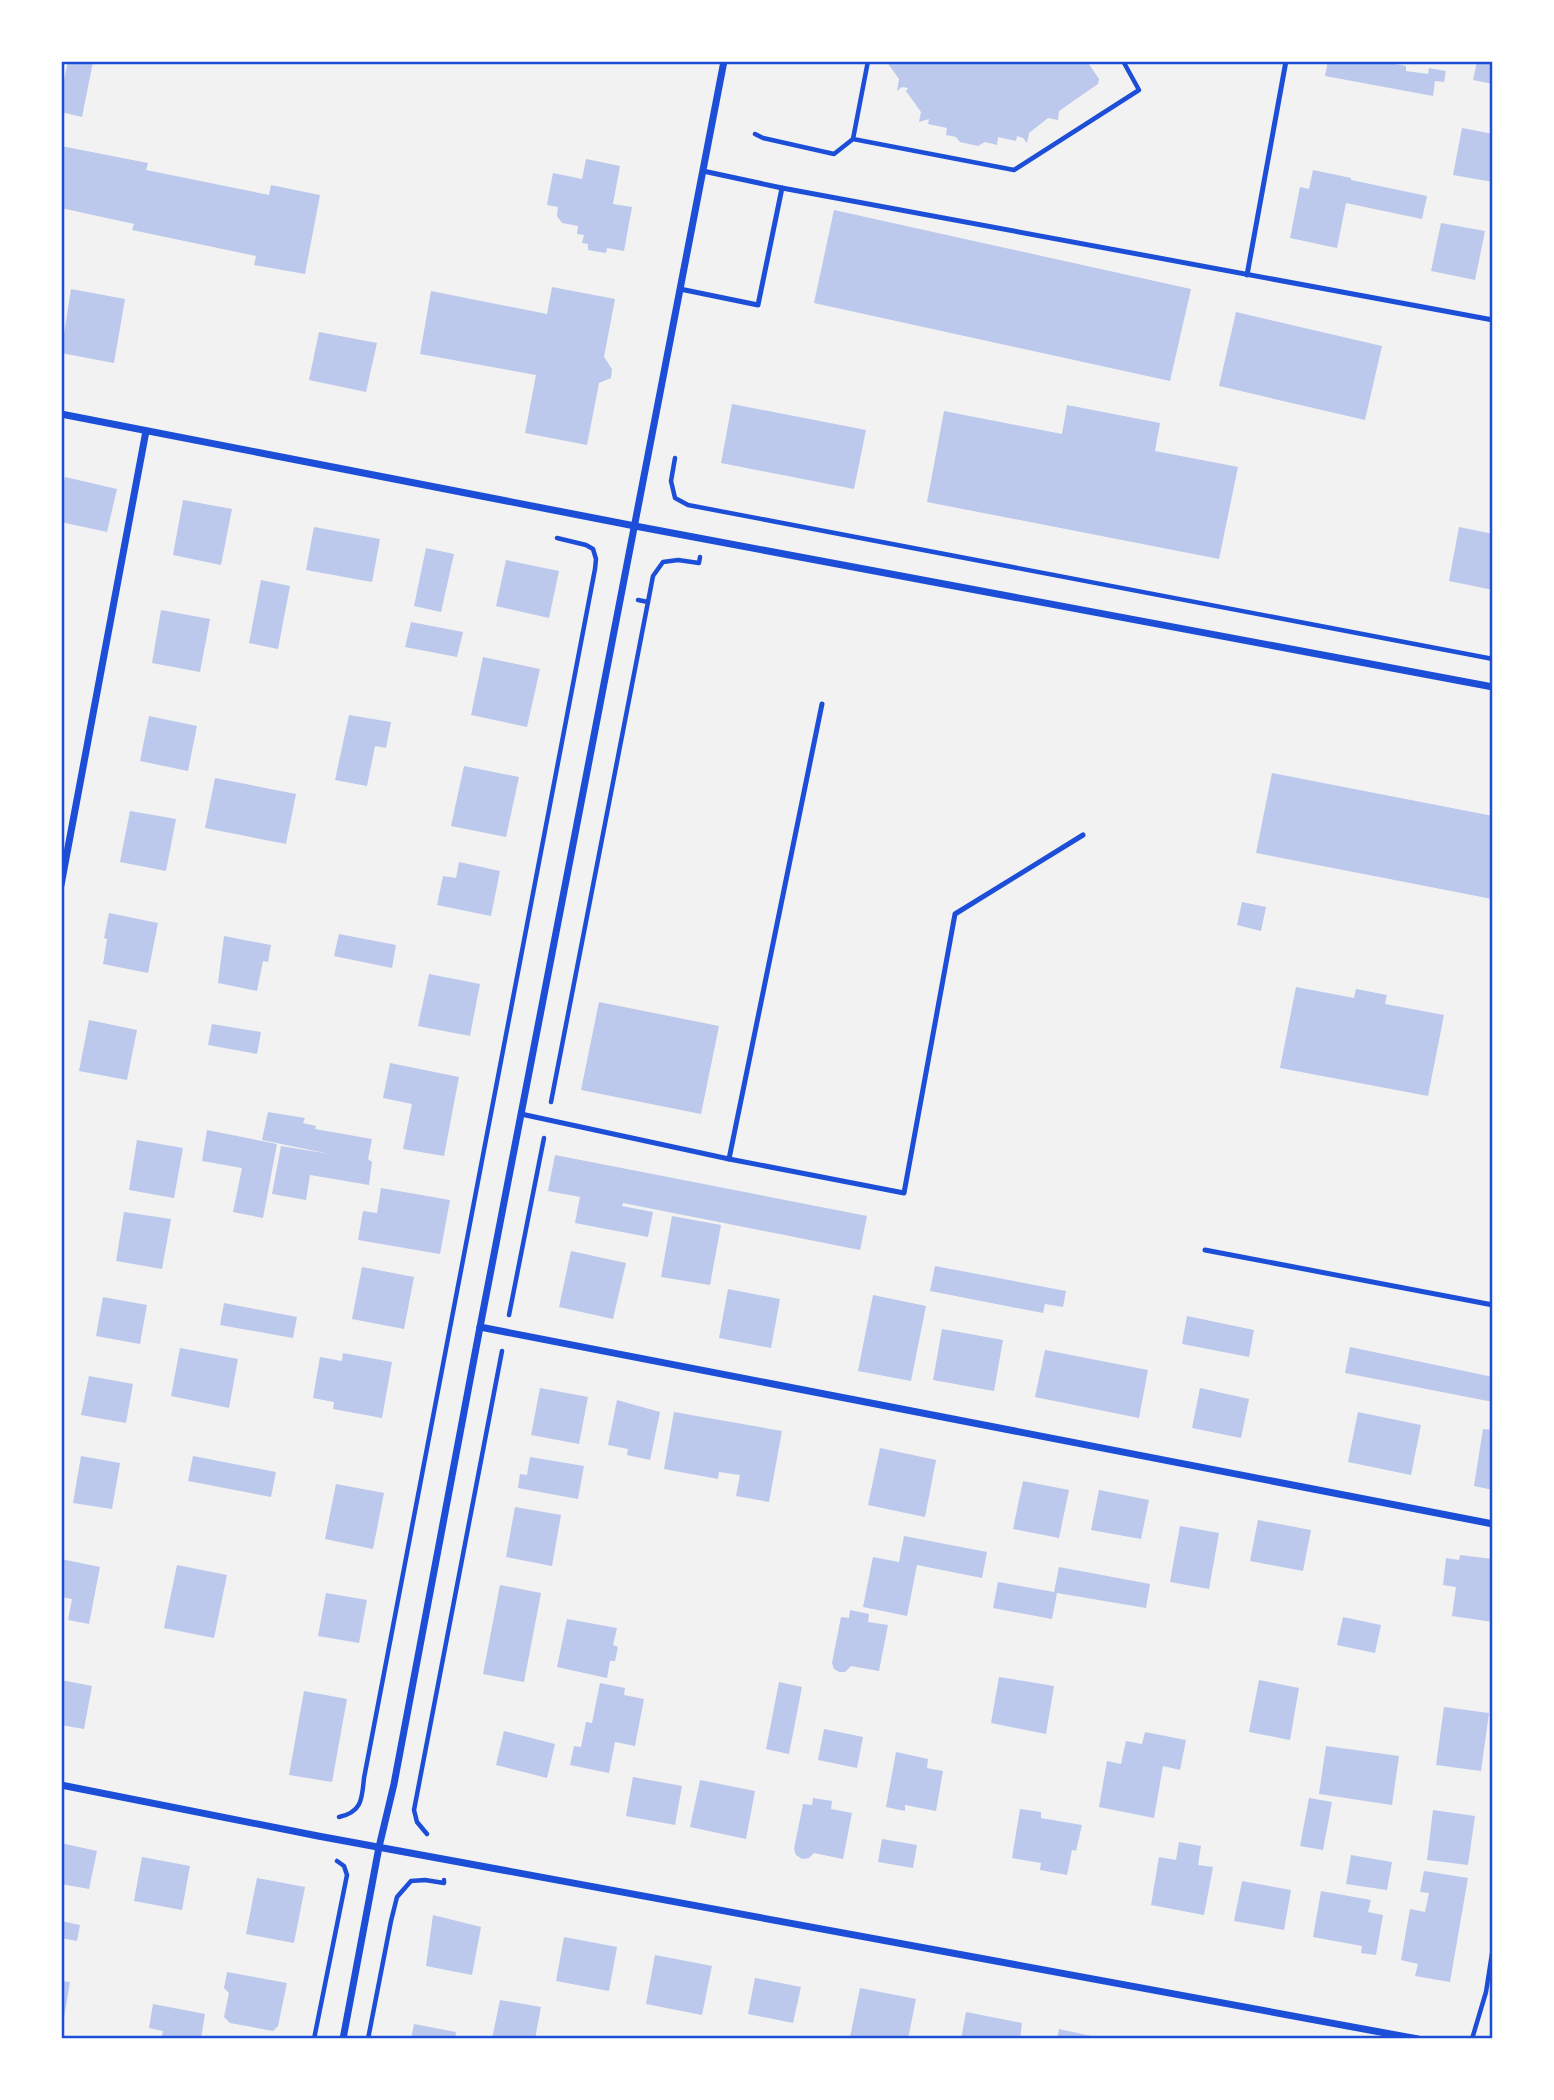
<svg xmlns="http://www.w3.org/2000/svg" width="1554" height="2100" font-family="'Alegreya Sans',sans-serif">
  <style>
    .building { fill: #bdc9ec }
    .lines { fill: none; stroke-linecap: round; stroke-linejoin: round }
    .path { stroke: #1d4ed8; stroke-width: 4.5 }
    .service { stroke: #1d4ed8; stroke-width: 5 }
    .minor { stroke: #1d4ed8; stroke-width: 7 }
    .neatline { fill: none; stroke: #1d4ed8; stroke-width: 2.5 }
  </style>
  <rect width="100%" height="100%" fill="#f2f2f2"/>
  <g class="building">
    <polygon points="68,61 93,62 82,117 61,112 61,95"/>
    <polygon points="886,61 1087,61 1099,79 1098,84 1059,111 1058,120 1048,118 1029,133 1027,143 1023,138 1017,136 1016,141 998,137 997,145 985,142 978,146 960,142 956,137 946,135 947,128 928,124 929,119 919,122 921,112 906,91 908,88 902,87 897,91 899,79"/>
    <polygon points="1328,61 1378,61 1406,66 1406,71 1428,74 1429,68 1446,71 1444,82 1435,81 1433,96 1325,76"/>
    <polygon points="1477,61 1493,61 1493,84 1473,80"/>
    <polygon points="1462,128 1493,134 1493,182 1453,175"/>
    <polygon points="61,146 148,163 146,170 269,195 271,185 320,195 305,274 254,265 256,256 132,230 134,224 61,208"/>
    <polygon points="586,159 620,166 613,204 632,207 624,251 607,248 606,253 588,250 588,244 582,243 584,235 577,234 578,226 562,223 557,216 558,207 547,205 553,173 582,179"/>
    <polygon points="1313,170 1351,178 1351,180 1427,196 1422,219 1346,203 1337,248 1290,238 1300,187 1309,189"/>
    <polygon points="834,210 1191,289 1170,381 814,303"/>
    <polygon points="1441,223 1485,231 1475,280 1431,271"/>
    <polygon points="552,287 615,299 604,357 612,369 611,378 599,383 587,445 525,433 536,375 420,354 431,291 547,314"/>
    <polygon points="71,289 125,299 114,363 61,353"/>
    <polygon points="1236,312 1382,346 1365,420 1219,386"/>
    <polygon points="319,332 377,343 366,392 309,380"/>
    <polygon points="732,404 866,430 854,489 721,463"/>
    <polygon points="1067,405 1160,423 1155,451 1238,467 1219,559 927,502 944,411 1062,434"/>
    <polygon points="65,477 117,489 107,532 61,522 61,493"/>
    <polygon points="183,500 232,509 221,565 173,555"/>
    <polygon points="314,527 380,539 372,582 306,570"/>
    <polygon points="1459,527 1493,534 1493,590 1449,581"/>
    <polygon points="426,548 454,554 441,612 414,606"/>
    <polygon points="506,560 559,571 549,618 496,606"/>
    <polygon points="261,580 290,586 278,649 249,643"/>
    <polygon points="161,610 210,619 200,672 152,663"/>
    <polygon points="411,622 463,632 457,657 405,647"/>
    <polygon points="483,657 540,669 527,727 471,715"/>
    <polygon points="349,715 391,722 386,748 375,746 367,786 335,780"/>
    <polygon points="149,716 197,726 188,771 140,761"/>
    <polygon points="464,766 519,777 506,837 451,826"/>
    <polygon points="1272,773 1493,816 1492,899 1256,853"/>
    <polygon points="215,778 296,794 286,844 205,828"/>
    <polygon points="130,811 176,819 166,871 120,862"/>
    <polygon points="459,862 500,871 491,916 437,905 443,876 456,878"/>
    <polygon points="1242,902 1266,907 1261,931 1237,925"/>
    <polygon points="109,913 158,923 148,973 103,964 107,939 104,938"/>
    <polygon points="339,934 396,945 392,968 334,956"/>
    <polygon points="224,936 271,945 268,962 263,961 257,991 218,983"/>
    <polygon points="429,974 480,984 470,1036 418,1026"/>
    <polygon points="1296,987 1354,998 1356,989 1387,995 1385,1004 1444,1015 1428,1096 1280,1068"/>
    <polygon points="599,1002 719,1026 701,1114 581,1090"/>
    <polygon points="89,1020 137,1030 127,1080 79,1071"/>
    <polygon points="212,1024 261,1032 257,1054 208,1045"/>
    <polygon points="390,1063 459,1077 444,1156 403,1149 412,1104 383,1098"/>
    <polygon points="268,1112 305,1118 303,1123 316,1126 315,1129 372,1139 368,1159 372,1162 369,1185 310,1175 306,1200 272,1194 281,1146 330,1154 262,1140"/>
    <polygon points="207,1130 277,1144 263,1218 233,1212 242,1168 202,1161"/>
    <polygon points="137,1140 183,1148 174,1198 129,1190"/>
    <polygon points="555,1155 867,1216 860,1250 623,1203 622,1206 653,1212 648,1237 575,1223 580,1197 548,1191"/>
    <polygon points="381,1188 450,1200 440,1254 358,1240 363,1211 377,1213"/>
    <polygon points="124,1212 171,1219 162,1269 116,1261"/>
    <polygon points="672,1216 721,1225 710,1285 661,1277"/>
    <polygon points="571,1251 626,1263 613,1319 559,1307"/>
    <polygon points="935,1266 1066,1291 1063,1307 1045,1304 1043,1313 930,1291"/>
    <polygon points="362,1267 414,1277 404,1329 352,1319"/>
    <polygon points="728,1289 780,1299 771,1348 719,1338"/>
    <polygon points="873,1295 926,1306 911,1381 858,1371"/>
    <polygon points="103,1297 147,1305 140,1344 96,1336"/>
    <polygon points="224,1303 297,1317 293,1338 220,1325"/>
    <polygon points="1187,1316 1254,1330 1249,1357 1182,1344"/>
    <polygon points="942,1329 1003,1340 994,1391 933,1380"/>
    <polygon points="1350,1347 1493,1377 1493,1402 1345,1373"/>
    <polygon points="180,1348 238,1359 229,1408 171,1396"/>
    <polygon points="1045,1350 1148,1370 1139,1418 1035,1397"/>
    <polygon points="343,1353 392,1362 382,1418 333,1409 334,1402 313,1398 320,1357 342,1361"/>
    <polygon points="89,1376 133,1384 126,1423 81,1415"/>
    <polygon points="540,1388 588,1397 579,1444 531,1435"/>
    <polygon points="1200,1388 1249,1399 1241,1438 1192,1428"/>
    <polygon points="617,1400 660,1412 650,1460 627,1455 628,1449 608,1445"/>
    <polygon points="674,1412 782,1431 769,1502 736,1496 740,1475 719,1472 718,1479 664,1469"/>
    <polygon points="1358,1412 1421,1425 1411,1475 1348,1462"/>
    <polygon points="1483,1429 1493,1430 1493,1490 1474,1486"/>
    <polygon points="880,1448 936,1460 925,1517 868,1505"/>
    <polygon points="81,1456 120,1463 112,1509 73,1503"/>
    <polygon points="193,1456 276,1472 271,1497 188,1481"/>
    <polygon points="530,1457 584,1466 578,1499 518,1488 520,1474 527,1475"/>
    <polygon points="1023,1481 1069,1490 1059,1538 1013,1529"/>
    <polygon points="336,1484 384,1493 373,1549 325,1539"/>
    <polygon points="1099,1490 1149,1500 1141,1539 1091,1530"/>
    <polygon points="515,1507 561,1515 552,1566 506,1557"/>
    <polygon points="1258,1520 1311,1530 1303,1571 1250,1561"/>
    <polygon points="1180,1526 1219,1533 1209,1589 1170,1582"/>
    <polygon points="904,1536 987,1552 982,1578 917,1565 907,1616 863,1607 873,1557 899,1562"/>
    <polygon points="1460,1555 1493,1559 1493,1622 1452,1616 1456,1587 1443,1585 1446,1558 1459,1560"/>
    <polygon points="61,1559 100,1567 89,1624 68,1620 72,1599 61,1597"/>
    <polygon points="177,1565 227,1575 214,1638 164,1628"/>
    <polygon points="1059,1567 1150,1584 1146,1608 1057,1593 1052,1619 993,1608 998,1582 1054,1592"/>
    <polygon points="500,1585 541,1593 524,1682 483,1674"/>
    <polygon points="326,1593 367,1600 359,1643 318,1636"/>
    <polygon points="850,1610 869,1614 868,1622 888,1625 879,1671 851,1666 845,1672 839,1672 834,1669 832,1663 841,1617 849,1618"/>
    <polygon points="1343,1617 1381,1625 1375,1653 1337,1645"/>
    <polygon points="567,1619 617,1628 613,1645 618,1647 615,1661 610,1661 607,1678 557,1667"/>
    <polygon points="999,1677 1054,1686 1046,1734 991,1723"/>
    <polygon points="61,1680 92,1686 84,1729 61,1725"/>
    <polygon points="1259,1680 1299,1688 1290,1740 1249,1732"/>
    <polygon points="779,1682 802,1687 789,1754 766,1749"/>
    <polygon points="600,1683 625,1688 624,1695 644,1699 635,1746 615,1742 609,1773 570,1765 574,1746 581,1747 586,1722 592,1723"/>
    <polygon points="304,1691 347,1699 332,1782 289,1775"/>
    <polygon points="1444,1707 1489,1713 1481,1771 1436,1765"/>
    <polygon points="824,1729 863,1737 857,1768 818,1760"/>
    <polygon points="504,1731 555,1744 547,1778 496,1765"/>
    <polygon points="1145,1732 1186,1740 1180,1770 1163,1766 1154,1818 1099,1807 1107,1761 1121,1764 1126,1741 1142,1744"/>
    <polygon points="1326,1746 1399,1756 1392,1805 1319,1794"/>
    <polygon points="896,1752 928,1759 927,1768 943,1771 936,1811 905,1805 905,1811 886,1807"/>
    <polygon points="633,1777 682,1786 675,1825 626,1816"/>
    <polygon points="700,1780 755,1791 746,1839 690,1827"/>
    <polygon points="813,1798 832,1801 831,1809 852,1813 843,1859 814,1853 809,1858 802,1859 796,1855 794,1849 803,1804 812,1805"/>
    <polygon points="1309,1798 1332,1802 1323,1850 1300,1846"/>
    <polygon points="1020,1809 1041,1812 1041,1818 1082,1825 1076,1851 1072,1850 1067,1875 1040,1870 1041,1863 1012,1858"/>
    <polygon points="1433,1810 1475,1816 1468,1865 1427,1860"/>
    <polygon points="882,1839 917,1845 913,1868 878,1862"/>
    <polygon points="1179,1842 1201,1846 1198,1865 1213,1867 1204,1915 1151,1905 1159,1857 1176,1860"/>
    <polygon points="61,1843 97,1851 89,1889 61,1884"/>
    <polygon points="1351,1855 1392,1862 1387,1890 1346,1884"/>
    <polygon points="142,1857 190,1866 182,1910 134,1901"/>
    <polygon points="1424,1871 1468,1878 1450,1982 1415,1976 1418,1964 1401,1960 1410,1909 1425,1912 1429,1893 1420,1892"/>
    <polygon points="257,1878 305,1887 294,1943 246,1934"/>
    <polygon points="1242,1881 1291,1890 1284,1930 1234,1921"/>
    <polygon points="1321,1891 1371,1900 1368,1912 1383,1915 1376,1955 1361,1953 1362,1946 1313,1937"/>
    <polygon points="433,1915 481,1927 472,1975 426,1966"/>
    <polygon points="61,1921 80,1925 77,1941 61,1938"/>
    <polygon points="564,1937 617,1947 609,1991 556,1981"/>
    <polygon points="655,1955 712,1966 702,2015 646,2004"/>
    <polygon points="227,1972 287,1983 278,2026 273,2031 230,2023 224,2017 229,1993 224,1988"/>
    <polygon points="755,1978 801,1987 793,2023 748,2014"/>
    <polygon points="61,1981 70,1982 63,2024 61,2024"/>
    <polygon points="860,1988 916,1999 908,2039 850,2037"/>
    <polygon points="500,2000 541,2007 535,2039 492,2039"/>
    <polygon points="153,2004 205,2014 201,2039 161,2039 163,2031 149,2028"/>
    <polygon points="966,2012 1022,2023 1020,2039 961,2039"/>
    <polygon points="414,2024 456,2032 455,2039 411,2039"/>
    <polygon points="1059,2029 1101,2038 1101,2039 1057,2039"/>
  </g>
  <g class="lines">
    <g class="path">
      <polyline points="755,134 763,138 834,154 853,139 1014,170 1139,90 1123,61"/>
      <polyline points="853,139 868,61"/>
      <polyline points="675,458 671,481 675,498 688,505 1493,659"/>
      <polyline points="648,602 653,576 663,562 678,560 699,563 700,557"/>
      <polyline points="551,1102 648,602 638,600"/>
      <polyline points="509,1315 544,1138"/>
      <path d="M 339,1817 C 362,1812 362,1799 364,1778 L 595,569 L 596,559 L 593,549 L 586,545 L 557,538"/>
      <polyline points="427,1834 417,1822 414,1810 502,1351"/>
      <polyline points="314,2039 347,1875 344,1866 337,1861"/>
      <polyline points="368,2039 391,1921 397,1897 411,1881 425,1880 444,1883 444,1880"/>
      <polyline points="1472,2039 1486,1992 1493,1947"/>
    </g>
    <g class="service">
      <polyline points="782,188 1493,320"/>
      <polyline points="1247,275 1286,61"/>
      <polyline points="680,289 758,305 782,188 703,171"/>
      <polyline points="521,1114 729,1159 904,1193 955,914 1083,835"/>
      <polyline points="729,1159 822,704"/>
      <polyline points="1205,1250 1493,1305"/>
    </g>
    <g class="minor">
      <polyline points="61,414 635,526 1493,687"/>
      <polyline points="61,885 146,431"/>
      <polyline points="480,1327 1493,1524"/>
      <polyline points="61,1785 318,1836 1418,2039"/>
      <polyline points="343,2039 379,1847 394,1784 480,1327 724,61"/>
    </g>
  </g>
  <rect width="1554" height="2100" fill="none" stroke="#ffffff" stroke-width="126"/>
  <rect x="63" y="63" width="1428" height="1974" class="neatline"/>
</svg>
